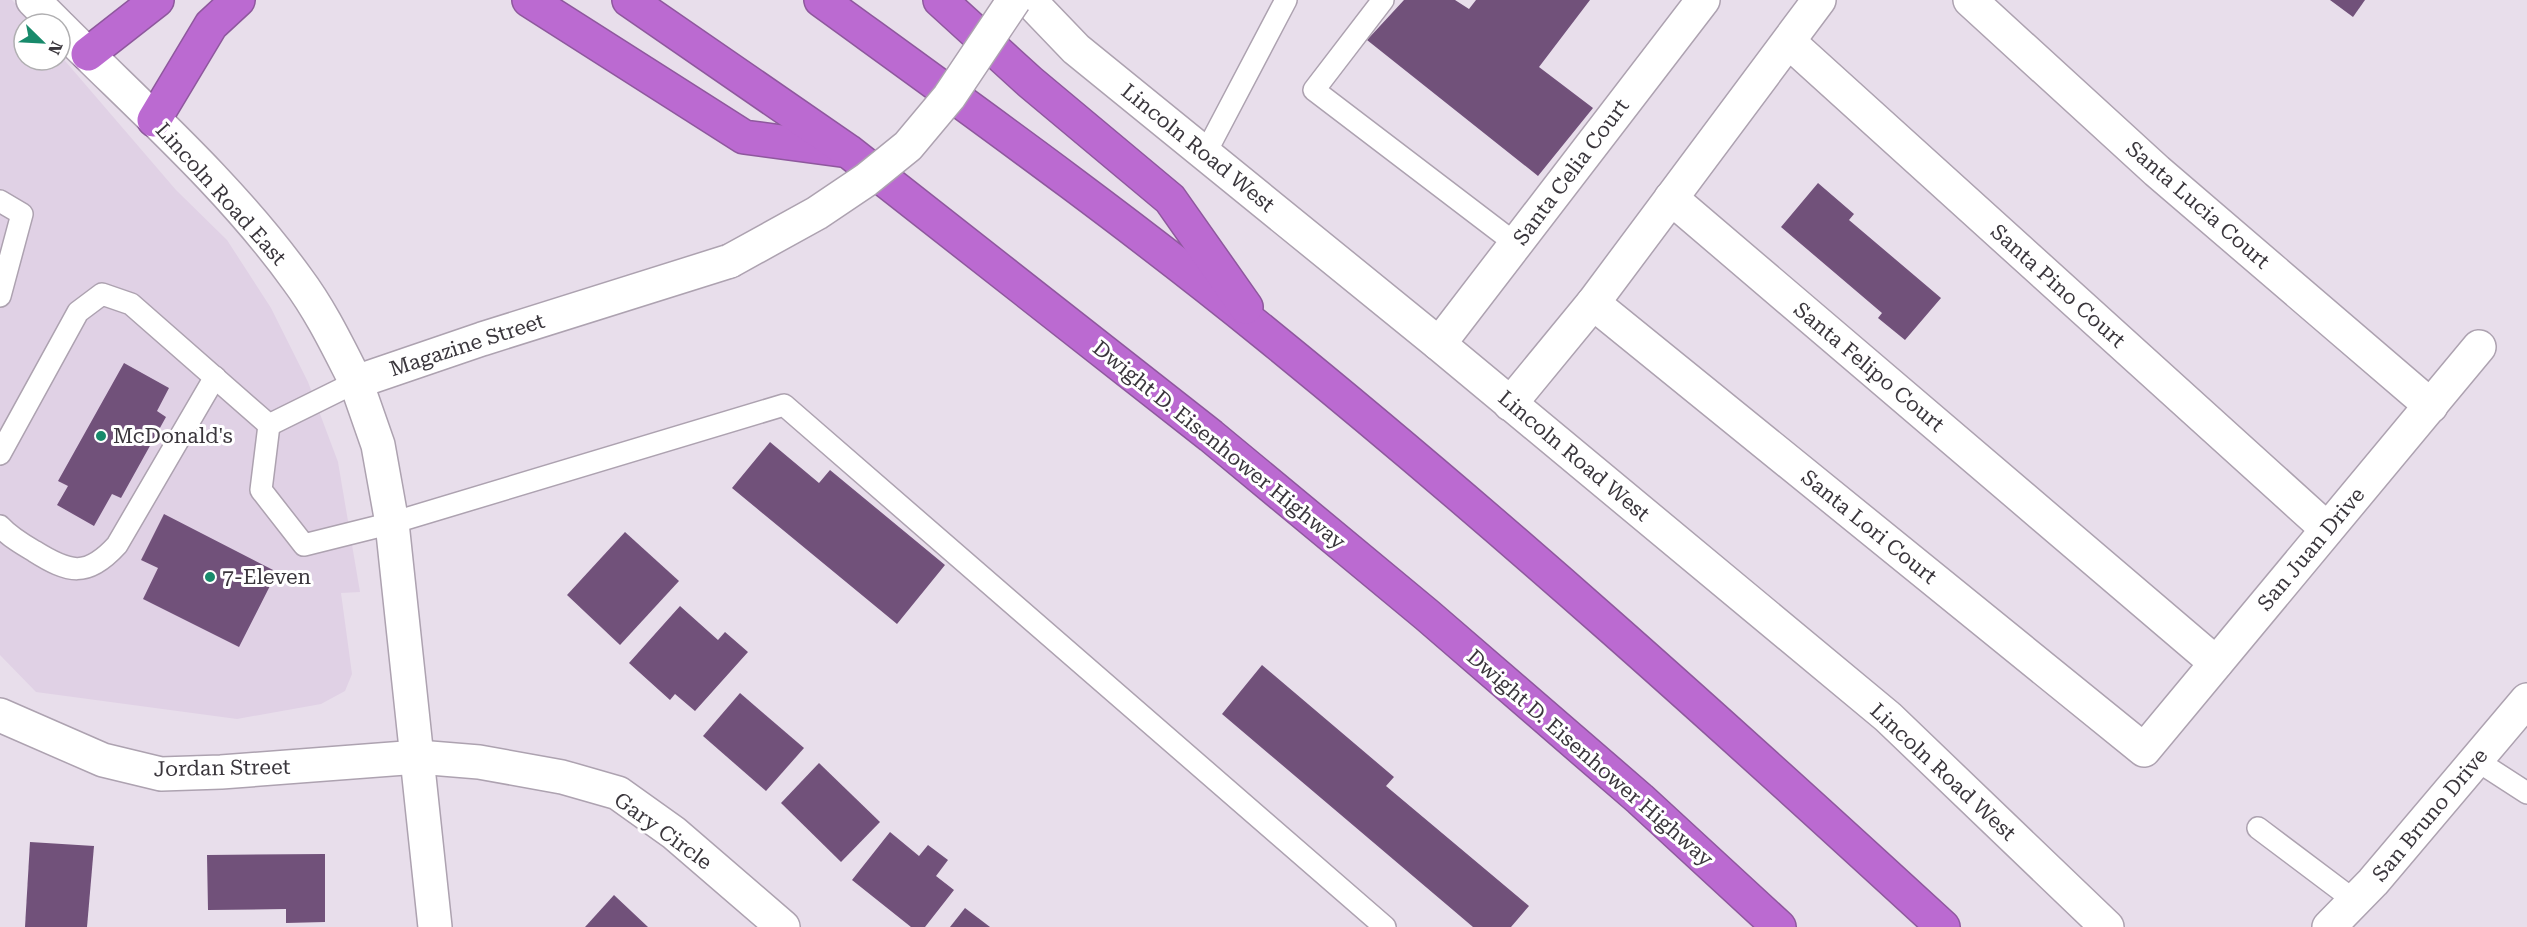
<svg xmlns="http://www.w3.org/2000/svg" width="2527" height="927" font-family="'Roboto Serif',serif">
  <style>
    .built { fill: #e0d1e5 }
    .building { fill: #71517a }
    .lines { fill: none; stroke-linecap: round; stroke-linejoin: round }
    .service-casing { stroke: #ada2b0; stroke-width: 24 }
    .minor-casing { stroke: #ada2b0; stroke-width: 36 }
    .tertiary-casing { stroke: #ada2b0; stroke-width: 36 }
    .motorway-casing { stroke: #8e589d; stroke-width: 36 }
    .service { stroke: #fff; stroke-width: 21 }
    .minor { stroke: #fff; stroke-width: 33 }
    .tertiary { stroke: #fff; stroke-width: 33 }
    .motorway { stroke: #bb6ad1; stroke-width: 33 }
    .tertiary-bridge-casing { stroke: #ada2b0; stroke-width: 36; stroke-linecap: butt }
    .tertiary-bridge { stroke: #fff; stroke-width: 33 }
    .poi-dot { fill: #188a6b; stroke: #fff; stroke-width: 2 }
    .labels { text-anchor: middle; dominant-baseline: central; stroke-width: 6; stroke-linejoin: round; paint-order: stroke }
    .street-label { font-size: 21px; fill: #3a363c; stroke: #fff }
    .poi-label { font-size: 21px; fill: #3a363c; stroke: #fff; text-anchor: start }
  </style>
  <rect width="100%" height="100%" fill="#e8deeb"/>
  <polygon class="built" points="0,0 12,0 33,24 24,24 24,60 60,60 60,55 176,190 227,240 271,308 308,382 338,462 360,592 341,593 352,674 345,691 321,704 237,719 36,692 0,655"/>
  <g class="building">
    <polygon points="1404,0 1455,0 1469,9 1476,0 1590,0 1539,67 1593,108 1538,176 1367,40"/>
    <polygon points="2330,0 2365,0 2353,17"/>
    <polygon points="1818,183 1854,214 1849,220 1941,298 1905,340 1878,318 1882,313 1781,227"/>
    <polygon points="124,363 169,388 157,411 166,417 121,498 112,494 94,526 57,505 68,486 58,481"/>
    <polygon points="770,442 819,483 830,470 945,565 897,624 732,488"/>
    <polygon points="164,514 277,572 239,647 143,599 158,568 141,560"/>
    <polygon points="625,532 679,581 620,645 567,595"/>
    <polygon points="680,606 718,640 725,632 748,652 695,711 675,694 670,700 629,663"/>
    <polygon points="1262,665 1394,777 1386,786 1529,906 1511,927 1473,927 1222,714"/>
    <polygon points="740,693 804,748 766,791 703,736"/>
    <polygon points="819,763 880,822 841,862 781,803"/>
    <polygon points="890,832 919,856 928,845 948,860 936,876 954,890 925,927 911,927 852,880"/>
    <polygon points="30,842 94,846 87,927 25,927"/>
    <polygon points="325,854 325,922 286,923 286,909 208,910 207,855"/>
    <polygon points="614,895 648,927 585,927"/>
    <polygon points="965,908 990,927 950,927"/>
  </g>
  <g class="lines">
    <g class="service-casing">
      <g id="service">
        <polyline points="1383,0 1314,90 1516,244"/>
        <polyline points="1205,154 1286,0"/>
        <polyline points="0,201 22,214 0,296"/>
        <polyline points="269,425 261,490 304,545 392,523 784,405 1385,927"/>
        <polyline points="0,454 78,312 102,294 131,304 269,425 356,382"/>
        <path d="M 0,526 C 10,537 22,544 34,551 C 69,573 87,578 117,545 L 215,377"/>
        <polyline points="2476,760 2527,793"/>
        <polyline points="2258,828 2355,901"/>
      </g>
    </g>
    <g class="minor-casing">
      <g id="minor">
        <polyline points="1970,0 2157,171 2431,406"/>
        <polyline points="1789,42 2327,529"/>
        <polyline points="1671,198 2216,663"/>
        <polyline points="1593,303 2144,750 2479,347"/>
        <polyline points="1439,344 1703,0"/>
        <polyline points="1510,404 1593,303 1819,0"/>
        <polyline points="0,715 103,760 161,774 221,772 418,757 479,762 562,777 618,793 674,833 783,927"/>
        <polyline points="2329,927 2373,882 2527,700"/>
      </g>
    </g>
    <g class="tertiary-casing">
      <g id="tertiary">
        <polyline points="33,0 57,24"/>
        <polyline points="1029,0 1076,49 1439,344 1888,717 2107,927"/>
        <path d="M 60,27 C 141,108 230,186 297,279 C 321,311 338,347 356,382"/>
        <polyline points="435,927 392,523 378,445 356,382 482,339 730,261"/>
      </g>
    </g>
    <g class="motorway-casing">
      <g id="motorway">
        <polyline points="529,0 744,137 841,150"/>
        <polyline points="629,0 848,151 1211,436 1427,615 1640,799 1779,927"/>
        <path d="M 821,0 C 971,109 1122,217 1266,334 C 1499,523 1722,724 1943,927"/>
        <polyline points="940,0 1030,82 1170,199 1246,307"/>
        <polyline points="88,54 157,0"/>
        <polyline points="154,120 211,25 238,0"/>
      </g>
    </g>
    <use href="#service" class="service"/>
    <use href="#minor" class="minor"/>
    <use href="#tertiary" class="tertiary"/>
    <use href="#motorway" class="motorway"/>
    <g class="tertiary-bridge-casing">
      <polyline id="tertiary-bridge" points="730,261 817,213 866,180 908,146 949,97 1014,0"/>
    </g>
    <use href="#tertiary-bridge" class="tertiary-bridge"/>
  </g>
  <g class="poi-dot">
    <circle cx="101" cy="436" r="6"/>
    <circle cx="210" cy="577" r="6"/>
  </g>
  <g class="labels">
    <g class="street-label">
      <text transform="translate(1198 148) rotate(39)">Lincoln Road West</text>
      <text transform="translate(1571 172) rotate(-53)">Santa Celia Court</text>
      <text transform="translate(221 194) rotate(48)">Lincoln Road East</text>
      <text transform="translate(2198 205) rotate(41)">Santa Lucia Court</text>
      <text transform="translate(2058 286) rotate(42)">Santa Pino Court</text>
      <text transform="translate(467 345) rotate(-18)">Magazine Street</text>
      <text transform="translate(1869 367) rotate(40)">Santa Felipo Court</text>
      <text transform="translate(1219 445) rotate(39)">Dwight D. Eisenhower Highway</text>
      <text transform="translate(1574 456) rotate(40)">Lincoln Road West</text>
      <text transform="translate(1869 527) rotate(39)">Santa Lori Court</text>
      <text transform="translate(2311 549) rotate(-50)">San Juan Drive</text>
      <text transform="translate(1590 758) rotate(41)">Dwight D. Eisenhower Highway</text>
      <text transform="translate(222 768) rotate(-1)">Jordan Street</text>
      <text transform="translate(1943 772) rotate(43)">Lincoln Road West</text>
      <text transform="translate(2430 815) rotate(-50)">San Bruno Drive</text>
      <text transform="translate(663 831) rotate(36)">Gary Circle</text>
    </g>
    <g class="poi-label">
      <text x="113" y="436">McDonald's</text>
      <text x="222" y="577">7-Eleven</text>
    </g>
  </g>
  <g transform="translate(42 42) rotate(114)"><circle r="28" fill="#ffffff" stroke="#b0afb1" stroke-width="1.5"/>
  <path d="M0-4.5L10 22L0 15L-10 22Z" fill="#188a6b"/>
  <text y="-9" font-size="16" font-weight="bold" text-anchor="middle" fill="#3a363c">N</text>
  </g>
</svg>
